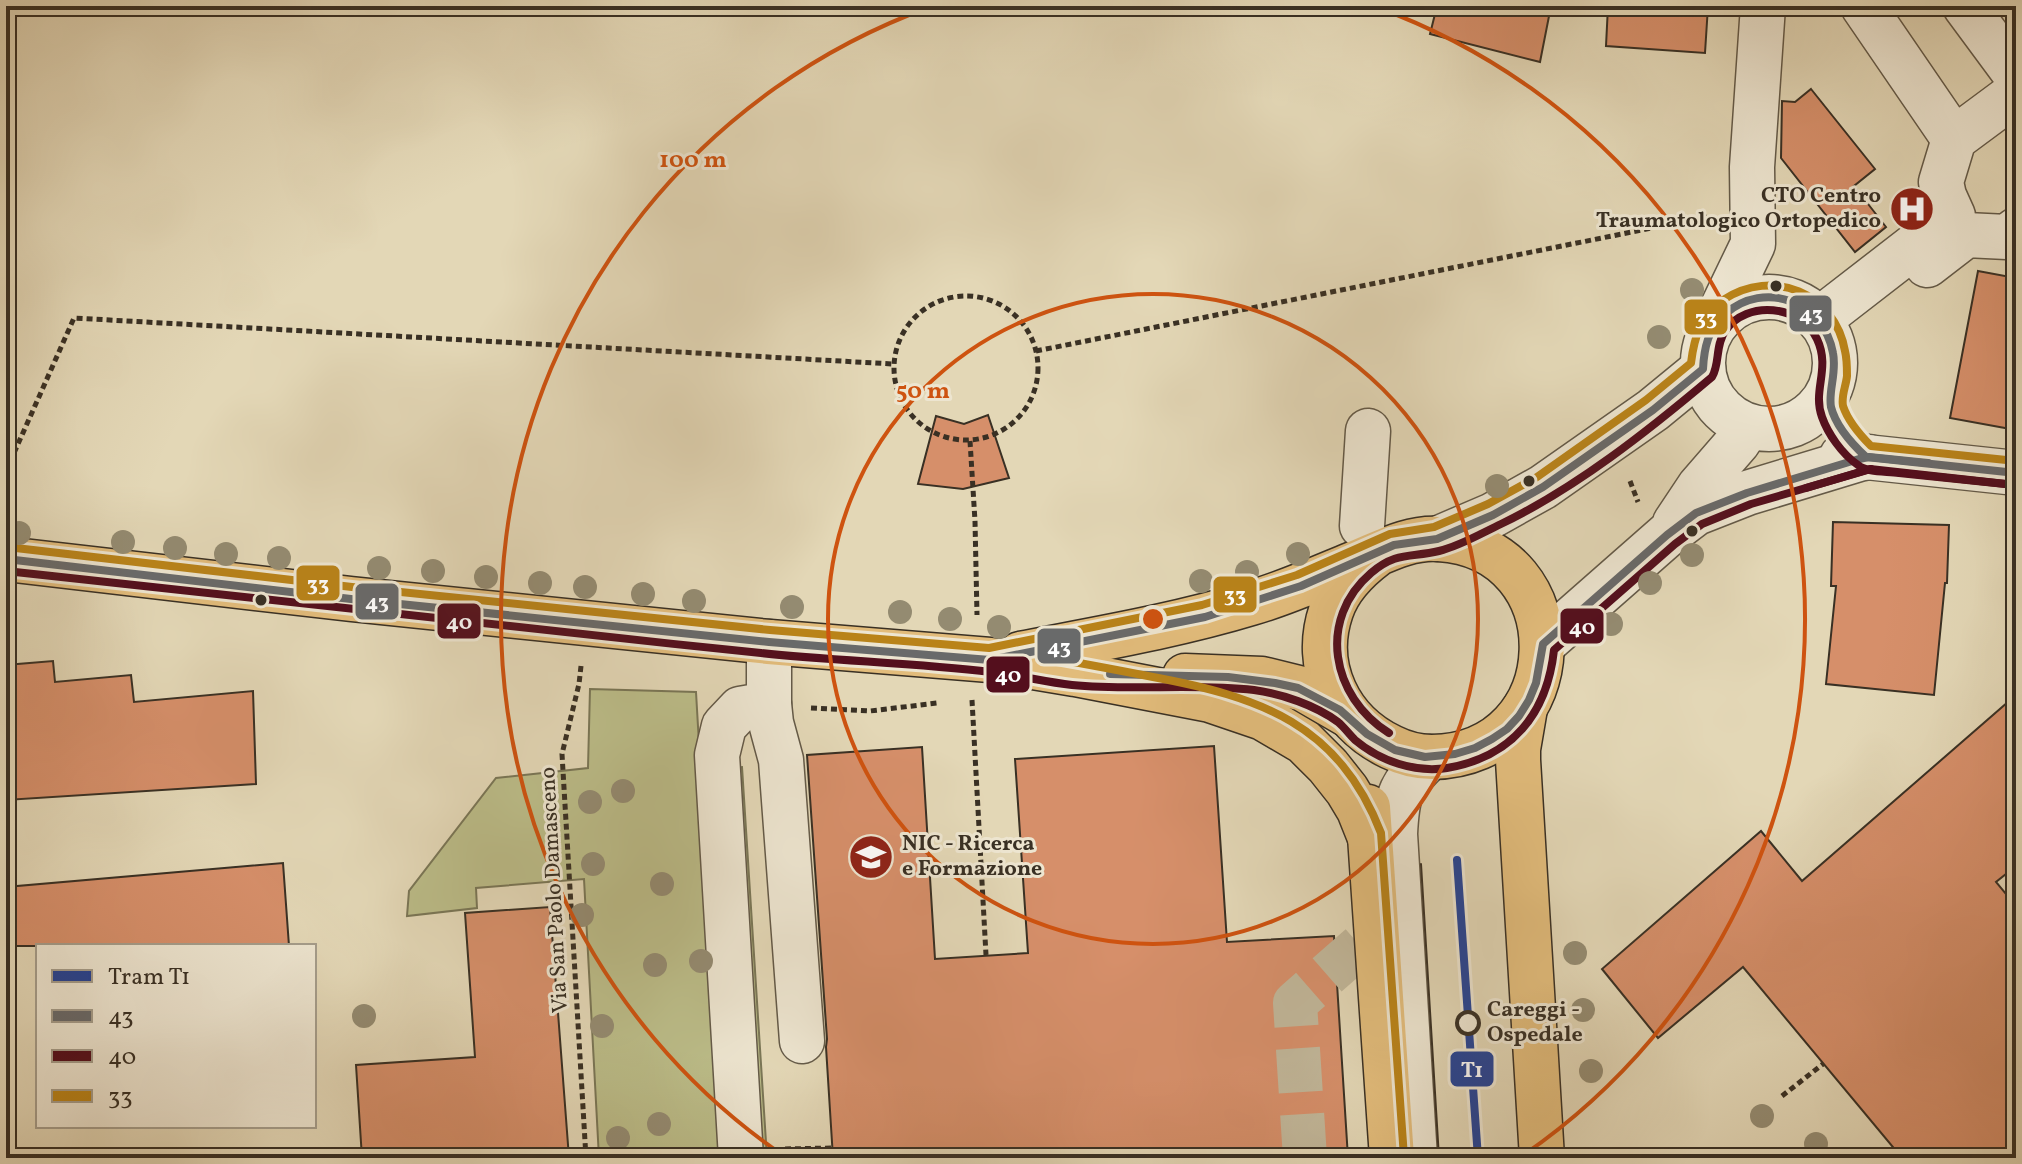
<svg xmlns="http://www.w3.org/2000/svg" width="2022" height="1164" font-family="Vollkorn,serif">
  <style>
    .green { fill: #bbbc88; stroke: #7a7656; stroke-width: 2 }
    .building { fill: #d68f6a; stroke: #393024; stroke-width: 2 }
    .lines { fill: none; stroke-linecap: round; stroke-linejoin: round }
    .minor-tunnel { stroke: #c1b699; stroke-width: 44; stroke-dasharray: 44 22; stroke-linecap: butt }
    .minor-casing { stroke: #645a48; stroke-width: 47 }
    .major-casing { stroke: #393024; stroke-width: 47 }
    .path { stroke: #393024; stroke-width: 5; stroke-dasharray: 6 4; stroke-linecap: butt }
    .minor { stroke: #ede5d0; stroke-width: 44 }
    .major { stroke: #e2bc7b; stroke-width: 44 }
    .tram { stroke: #393024; stroke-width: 2 }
    .bus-1-casing { stroke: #ede5d0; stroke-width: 14 }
    .bus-2-casing { stroke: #ede5d0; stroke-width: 14 }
    .bus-3-casing { stroke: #ede5d0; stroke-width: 14 }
    .bus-1 { stroke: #696a6a; stroke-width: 8 }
    .bus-2 { stroke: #540f1d; stroke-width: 8 }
    .bus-3 { stroke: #b98319; stroke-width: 8 }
    .tram-1-casing { stroke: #ede5d0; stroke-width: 14 }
    .tram-1 { stroke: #254395; stroke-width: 8 }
    .tree { fill: #948b71 }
    .ring { fill: none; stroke: #ce5310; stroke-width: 4 }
    .bus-dot { fill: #393024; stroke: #ede5d0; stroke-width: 3 }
    .stop-dot { fill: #ede5d0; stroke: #393024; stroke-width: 4 }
    .labels { text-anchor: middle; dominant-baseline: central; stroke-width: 6; stroke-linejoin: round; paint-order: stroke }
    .poi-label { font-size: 22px; font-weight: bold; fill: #393024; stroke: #ede5d0; text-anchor: end }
    .street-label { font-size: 22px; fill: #393024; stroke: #ede5d0 }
    .stop-label { font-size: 22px; font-weight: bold; fill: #393024; stroke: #ede5d0; text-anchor: start }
    .centre { fill: #ce5310; stroke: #ede5d0; stroke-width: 4 }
    .ring-label { font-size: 24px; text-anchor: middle; font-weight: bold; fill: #ce5310; stroke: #ede5d0; stroke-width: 6; stroke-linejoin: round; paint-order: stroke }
    .line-badge { stroke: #ede5d0; stroke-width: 3 }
    .badge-label { font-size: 22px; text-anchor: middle; font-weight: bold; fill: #fff }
  </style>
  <rect width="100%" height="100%" fill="#e3d7b6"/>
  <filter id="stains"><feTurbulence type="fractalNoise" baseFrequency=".0025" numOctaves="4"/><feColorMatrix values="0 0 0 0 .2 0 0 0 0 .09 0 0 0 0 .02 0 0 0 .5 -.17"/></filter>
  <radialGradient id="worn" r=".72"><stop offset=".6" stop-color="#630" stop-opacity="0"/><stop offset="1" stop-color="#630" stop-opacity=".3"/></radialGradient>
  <g class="green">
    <polygon points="590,689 696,692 723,1158 599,1158 584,879 476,888 477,908 407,916 409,891 496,778 588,768"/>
    <polygon points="742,767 767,1158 756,1158 731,768"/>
  </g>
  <g class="building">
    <polygon points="1437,6 1551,6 1540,62 1430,34"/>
    <polygon points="1608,6 1708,6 1705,53 1606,46"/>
    <polygon points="1811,89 1875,169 1854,186 1886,227 1855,252 1781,158 1782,101 1795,102"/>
    <polygon points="1978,271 2016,278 2016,430 1950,418"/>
    <polygon points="988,415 1009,478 963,489 918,484 936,416 964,424"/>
    <polygon points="1833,522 1949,525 1947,583 1945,583 1934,695 1826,684 1836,586 1831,586"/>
    <polygon points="53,661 55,682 131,675 134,702 253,691 256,784 6,800 6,665"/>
    <polygon points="2016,695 2016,866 1996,882 2016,906 2016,1158 1902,1158 1743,967 1658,1038 1602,969 1761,831 1802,881"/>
    <polygon points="1214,746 1227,942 1334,936 1348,1158 833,1158 826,1047 827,1039 807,755 922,747 935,959 1028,953 1015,759"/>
    <polygon points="283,863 289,946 6,946 6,887"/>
    <polygon points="550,907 569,1158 362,1158 356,1065 475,1057 465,913"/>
  </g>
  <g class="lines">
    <polyline class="minor-tunnel" points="1305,1158 1295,1003 1376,932"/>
    <g class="minor-casing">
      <g id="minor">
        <polyline points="1863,6 1954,139"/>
        <polyline points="1965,6 2016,75"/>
        <polyline points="1927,265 1966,235 2007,237 2016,230"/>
        <circle cx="1769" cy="363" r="66"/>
        <polyline points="1820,319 1953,216 1944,196 1941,182 1954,139 2016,93"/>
        <polyline points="1714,325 1753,244 1752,167 1763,6"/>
        <polyline points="1842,456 1866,457 2016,473"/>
        <polyline points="1675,523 1699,487 1738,442 1748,427"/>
        <polyline points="1362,526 1368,431"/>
        <polyline points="1437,539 1493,515 1543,487 1653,410 1703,369"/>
        <polyline points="1543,644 1667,535 1696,513 1747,493 1859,459 1869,457"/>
        <polyline points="769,704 771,723 781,760 802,1041"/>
        <polyline points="741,1158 717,755 724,726 740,709 769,704 769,642"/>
        <path d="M 1415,1158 L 1395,834 C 1397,792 1400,786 1430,757"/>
      </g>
    </g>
    <g class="major-casing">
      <g id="major">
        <polyline points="6,559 351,599 769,642 990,660 1075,674 1210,700 1263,718 1304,742 1328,766 1347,790 1359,810 1369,835"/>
        <path d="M 1020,654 C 1097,639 1175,626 1251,603 C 1286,593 1319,578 1353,564 C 1381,553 1407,537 1439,539 C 1580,548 1574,755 1432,757 C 1418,757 1403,753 1391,747 C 1339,722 1312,667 1331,611 C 1339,587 1356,570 1376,555"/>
        <polyline points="1185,676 1262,679 1303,689 1348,715"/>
        <polyline points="1525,708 1518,749 1518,760 1542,1158"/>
        <polyline points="1368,807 1392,1158"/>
      </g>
    </g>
    <g class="path">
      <circle cx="966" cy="368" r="72"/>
      <polyline points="1036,351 1707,217"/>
      <polyline points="970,441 975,521 977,615"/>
      <polyline points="6,471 74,318 893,364"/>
      <polyline points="1630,481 1638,502"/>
      <polyline points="581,666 579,684 562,754 586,1158"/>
      <polyline points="972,700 986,955"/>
      <polyline points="811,708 870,711 937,703"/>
      <polyline points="1782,1096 1823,1064"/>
      <polyline points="785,1149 832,1148"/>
    </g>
    <use href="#minor" class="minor"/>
    <use href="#major" class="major"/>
    <polyline class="tram" points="1421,864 1439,1158"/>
    <g class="bus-1-casing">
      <g id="bus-1">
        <path d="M 6,559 L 351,599 L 769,642 L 990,660 L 1205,617 L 1301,586 L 1394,545 L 1437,539 L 1493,515 L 1543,487 L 1653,410 L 1703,369 C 1704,349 1708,328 1725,314 C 1765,279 1824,302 1833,353 C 1837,373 1828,391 1831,407 C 1836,427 1852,444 1866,457 L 2016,473"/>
        <polyline points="1110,674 1228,677 1275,683 1298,688 1340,710 1367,734 1395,750 1425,757 1455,754 1475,748 1492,739 1507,729 1519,716 1529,700 1536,683 1543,644 1667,535 1696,513 1747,493 1859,459 1869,457 1928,463"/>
      </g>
    </g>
    <g class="bus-2-casing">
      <g id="bus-2">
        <polyline points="1806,488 1870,469 2015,485"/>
        <path d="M 6,571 C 257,600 509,627 761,653 C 837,661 914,663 991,672 C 1018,675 1045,682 1072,685 C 1133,691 1194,683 1254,690 C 1282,694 1315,705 1338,722 C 1344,727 1349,734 1355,740 C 1380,761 1415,773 1447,768 C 1512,757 1547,714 1554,650 L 1675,544 L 1702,524 L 1751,504 L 1871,469"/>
        <path d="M 1389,733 C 1331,697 1317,619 1371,573 C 1397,551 1411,558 1439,551 C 1460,546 1482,533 1501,524 C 1576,488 1648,431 1712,377 C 1720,364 1715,346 1725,331 C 1747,299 1801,305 1817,339 C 1831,369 1812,390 1822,417 C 1828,434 1842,454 1858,465 C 1867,473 1887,471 1899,473 C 1938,477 1976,481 2015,485"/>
      </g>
    </g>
    <g class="bus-3-casing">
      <g id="bus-3">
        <path d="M 7,547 L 352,587 L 770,630 L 989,648 L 1202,605 L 1297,575 L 1390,534 L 1434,527 L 1488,504 L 1537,477 L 1646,400 L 1691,363 C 1694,338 1701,314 1723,300 C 1773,267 1835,293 1845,351 C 1847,359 1847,368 1847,376 C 1846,386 1841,396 1843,406 C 1848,421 1860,435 1871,446 L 2016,461"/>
        <path d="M 1045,657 C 1081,663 1117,670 1153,677 C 1260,697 1339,724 1381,833 L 1404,1157"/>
      </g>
    </g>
    <use href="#bus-1" class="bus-1"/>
    <use href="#bus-2" class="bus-2"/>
    <use href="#bus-3" class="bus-3"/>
    <g class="tram-1-casing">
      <polyline id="tram-1" points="1457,860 1478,1158"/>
    </g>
    <use href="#tram-1" class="tram-1"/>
  </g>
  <g class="tree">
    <circle cx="1692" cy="290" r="12"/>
    <circle cx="1659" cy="337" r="12"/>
    <circle cx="1497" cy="486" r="12"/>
    <circle cx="19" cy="533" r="12"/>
    <circle cx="123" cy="542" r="12"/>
    <circle cx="175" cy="548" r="12"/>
    <circle cx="226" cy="554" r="12"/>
    <circle cx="1298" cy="554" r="12"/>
    <circle cx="1692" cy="555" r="12"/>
    <circle cx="279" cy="558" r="12"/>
    <circle cx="379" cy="568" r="12"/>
    <circle cx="433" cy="571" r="12"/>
    <circle cx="1247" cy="572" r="12"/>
    <circle cx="486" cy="577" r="12"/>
    <circle cx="1201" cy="581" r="12"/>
    <circle cx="540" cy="583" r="12"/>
    <circle cx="1650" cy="583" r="12"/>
    <circle cx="585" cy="587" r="12"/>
    <circle cx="643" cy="594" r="12"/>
    <circle cx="694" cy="601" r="12"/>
    <circle cx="792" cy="607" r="12"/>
    <circle cx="900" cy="612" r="12"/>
    <circle cx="950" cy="619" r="12"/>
    <circle cx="1611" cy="624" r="12"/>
    <circle cx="999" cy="627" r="12"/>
    <circle cx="623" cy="791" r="12"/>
    <circle cx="590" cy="802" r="12"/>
    <circle cx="593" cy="864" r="12"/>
    <circle cx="662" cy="884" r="12"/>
    <circle cx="582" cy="915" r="12"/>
    <circle cx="1575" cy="953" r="12"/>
    <circle cx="701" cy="961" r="12"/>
    <circle cx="655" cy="965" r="12"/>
    <circle cx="1583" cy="1010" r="12"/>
    <circle cx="364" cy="1016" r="12"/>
    <circle cx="602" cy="1026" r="12"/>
    <circle cx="1591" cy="1071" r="12"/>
    <circle cx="1762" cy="1116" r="12"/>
    <circle cx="659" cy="1124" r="12"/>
    <circle cx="618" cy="1138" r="12"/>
    <circle cx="1816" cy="1144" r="12"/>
  </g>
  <g class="ring">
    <circle cx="1153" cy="619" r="325"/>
    <path d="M784 1156A651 651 0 0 1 930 7M1376 7A651 651 0 0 1 1522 1156"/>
  </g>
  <defs>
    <g id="hospital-disc" transform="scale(2.3)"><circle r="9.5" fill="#8f2418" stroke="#ede5d0"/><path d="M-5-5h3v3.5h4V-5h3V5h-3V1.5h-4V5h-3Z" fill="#fff"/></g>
    <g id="university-disc" transform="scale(2.3)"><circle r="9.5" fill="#8f2418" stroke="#ede5d0"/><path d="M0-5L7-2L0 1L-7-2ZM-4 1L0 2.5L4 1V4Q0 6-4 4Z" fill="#fff"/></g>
  </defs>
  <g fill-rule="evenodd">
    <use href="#hospital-disc" x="1912" y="209"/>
    <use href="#university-disc" x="871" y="857"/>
  </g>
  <g class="bus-dot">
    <circle cx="1776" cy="286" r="7"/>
    <circle cx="1529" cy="481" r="7"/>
    <circle cx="1692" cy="531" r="7"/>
    <circle cx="261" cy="600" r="7"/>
  </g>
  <circle class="stop-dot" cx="1468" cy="1023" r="11"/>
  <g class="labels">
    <g class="poi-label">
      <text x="1881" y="196">CTO Centro<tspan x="1881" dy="25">Traumatologico Ortopedico</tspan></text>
      <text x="902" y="844" text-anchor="start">NIC - Ricerca<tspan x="902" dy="25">e Formazione</tspan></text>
    </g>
    <g class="street-label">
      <text transform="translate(555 890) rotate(-93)">Via San Paolo Damasceno</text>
    </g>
    <g class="stop-label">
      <text x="1487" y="1010">Careggi -<tspan x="1487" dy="25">Ospedale</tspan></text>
    </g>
  </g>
  <circle cx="1153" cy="619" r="12" class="centre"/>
  <g class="ring-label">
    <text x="693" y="167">100 m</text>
    <text x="923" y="398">50 m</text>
  </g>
  <g class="line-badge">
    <rect x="1788" y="294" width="45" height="39" rx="8" fill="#696a6a"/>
    <rect x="1683" y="298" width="46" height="38" rx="8" fill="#b98319"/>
    <rect x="295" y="564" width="46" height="38" rx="8" fill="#b98319"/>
    <rect x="1212" y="575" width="46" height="39" rx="8" fill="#b98319"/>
    <rect x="354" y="582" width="46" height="39" rx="8" fill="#696a6a"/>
    <rect x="436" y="602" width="46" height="38" rx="8" fill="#540f1d"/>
    <rect x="1559" y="607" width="46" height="38" rx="8" fill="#540f1d"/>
    <rect x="1036" y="627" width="46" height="38" rx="8" fill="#696a6a"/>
    <rect x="985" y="655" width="46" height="39" rx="8" fill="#540f1d"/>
    <rect x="1449" y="1050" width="46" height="38" rx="8" fill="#254395"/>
  </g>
  <g class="badge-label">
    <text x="1811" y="321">43</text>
    <text x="1706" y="325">33</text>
    <text x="318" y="591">33</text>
    <text x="1235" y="602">33</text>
    <text x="377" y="609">43</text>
    <text x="459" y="629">40</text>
    <text x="1582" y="634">40</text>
    <text x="1059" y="654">43</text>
    <text x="1008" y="682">40</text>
    <text x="1472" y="1077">T1</text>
  </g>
  <rect width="2022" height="1164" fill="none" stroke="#e3d7b6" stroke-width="32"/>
  <rect x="8" y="8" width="2006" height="1148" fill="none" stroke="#393024" stroke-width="4"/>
  <rect x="16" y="16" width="1990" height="1132" fill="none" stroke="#393024" stroke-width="2"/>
  <rect x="36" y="944" width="280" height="184" fill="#ede5d0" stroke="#a59d8b" stroke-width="2"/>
  <rect x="52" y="970" width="40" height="12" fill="#254395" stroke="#a59d8b" stroke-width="2"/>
  <text x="108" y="984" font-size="24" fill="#393024">Tram T1</text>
  <rect x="52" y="1010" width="40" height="12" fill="#696a6a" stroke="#a59d8b" stroke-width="2"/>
  <text x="108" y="1024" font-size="24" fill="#393024">43</text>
  <rect x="52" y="1050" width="40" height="12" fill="#540f1d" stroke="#a59d8b" stroke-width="2"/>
  <text x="108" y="1064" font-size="24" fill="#393024">40</text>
  <rect x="52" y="1090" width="40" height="12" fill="#b98319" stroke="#a59d8b" stroke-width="2"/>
  <text x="108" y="1104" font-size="24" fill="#393024">33</text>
  <rect width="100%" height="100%" filter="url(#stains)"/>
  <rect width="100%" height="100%" fill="url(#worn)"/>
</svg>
